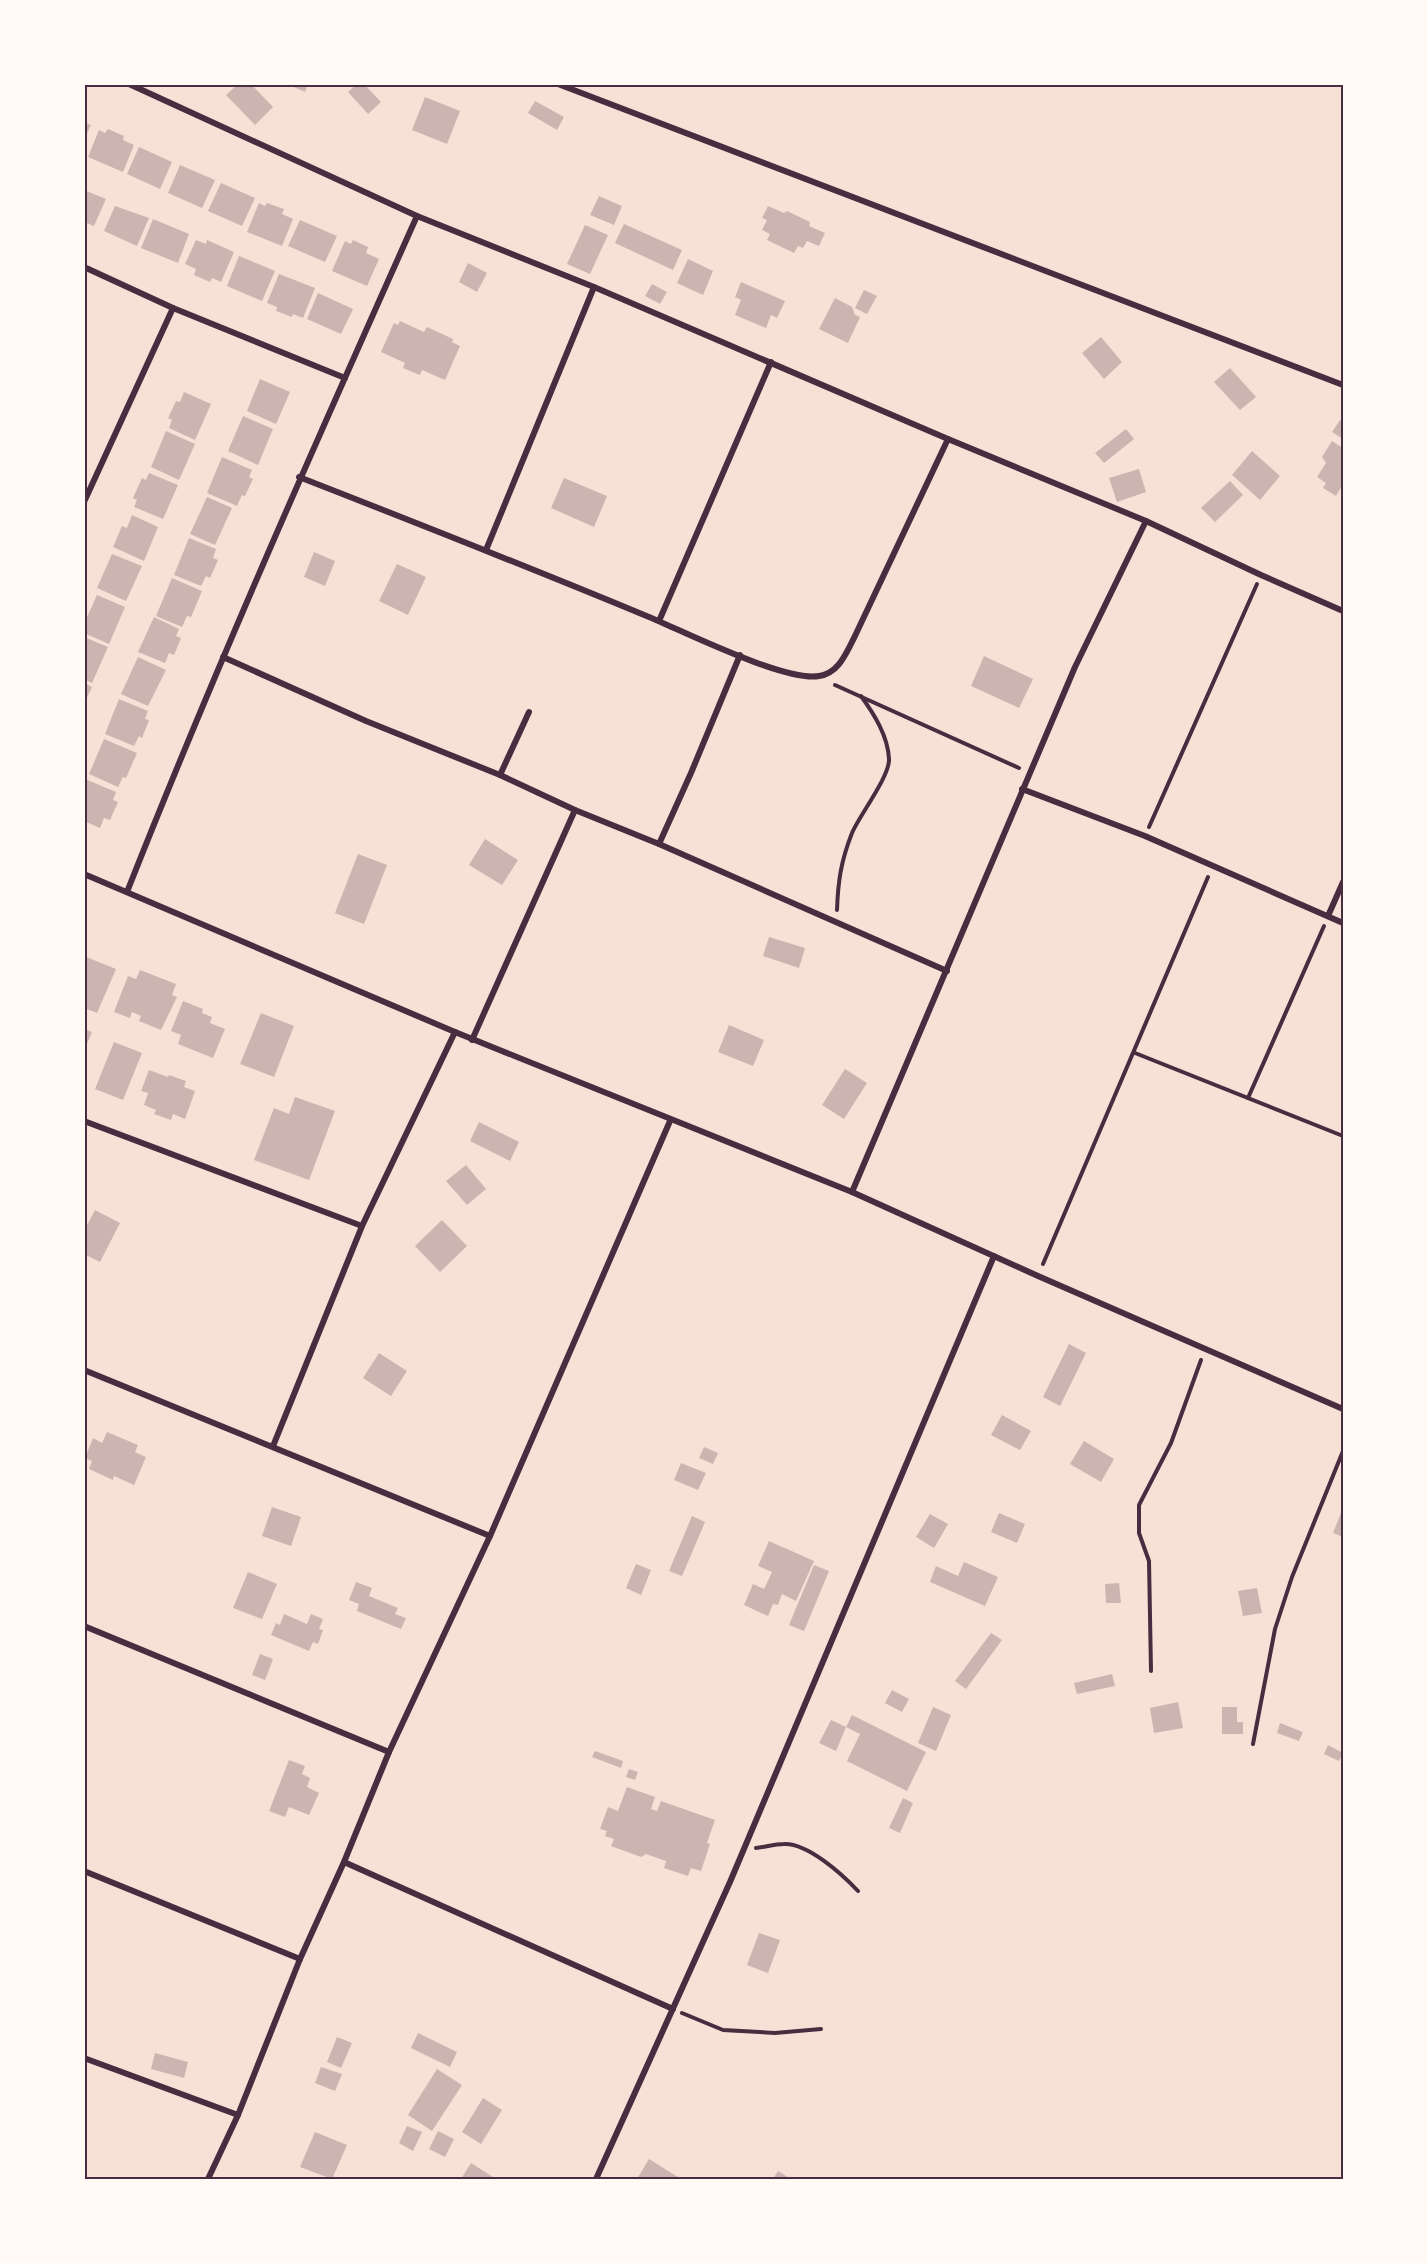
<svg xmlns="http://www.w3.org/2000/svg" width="1427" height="2263" font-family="'Fira Sans',sans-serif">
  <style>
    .building { fill: #ccb4b1 }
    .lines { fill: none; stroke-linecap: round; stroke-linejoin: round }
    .path { stroke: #4a2c40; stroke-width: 4 }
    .minor { stroke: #4a2c40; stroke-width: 6 }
    .neatline { fill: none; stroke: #4a2c40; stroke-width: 2 }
  </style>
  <rect width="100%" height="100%" fill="#f7e1d7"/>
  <g class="building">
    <polygon points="238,84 251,84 273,107 255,125 226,95"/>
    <polygon points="287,84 308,84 305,92"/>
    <polygon points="357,84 364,84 381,102 368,114 348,92"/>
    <polygon points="425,97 460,111 447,144 412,130"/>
    <polygon points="535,101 564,117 557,130 528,113"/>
    <polygon points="84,122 91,125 84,140"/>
    <polygon points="108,129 124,136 123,140 134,145 123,172 88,157 99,130 105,133"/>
    <polygon points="139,147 172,162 160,189 127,174"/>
    <polygon points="180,165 215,180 202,208 168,193"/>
    <polygon points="221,183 255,198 242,226 208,211"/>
    <polygon points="84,190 106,199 94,226 84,222"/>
    <polygon points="599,196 622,206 614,225 590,215"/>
    <polygon points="259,203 265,206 267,203 284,209 282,214 293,219 282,246 247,232"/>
    <polygon points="115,206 149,218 137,246 104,231"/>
    <polygon points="768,206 784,213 787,211 810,222 809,226 825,233 819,246 807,241 803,248 798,246 794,253 767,240 770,234 762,230 767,220 762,218"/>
    <polygon points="153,219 189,234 178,263 141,248"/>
    <polygon points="300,220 337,236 325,262 288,246"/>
    <polygon points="624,224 682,250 673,270 615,243"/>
    <polygon points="585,225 608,235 590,274 567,264"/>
    <polygon points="196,240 206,244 207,240 234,252 221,282 212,278 210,282 194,275 196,269 185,264"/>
    <polygon points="353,240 368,247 366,253 379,259 367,286 332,271 345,241 351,244"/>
    <polygon points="239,256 275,271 262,301 227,286"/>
    <polygon points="688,259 713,271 703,295 677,283"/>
    <polygon points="468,263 487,273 477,292 459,282"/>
    <polygon points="279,274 315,288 303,318 293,314 292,317 276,311 277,307 267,303"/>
    <polygon points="741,282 785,301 777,318 771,315 766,328 735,315 741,300 735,297"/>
    <polygon points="652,284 667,292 660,304 645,296"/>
    <polygon points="864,290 877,296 867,314 855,308"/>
    <polygon points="318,293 353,309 341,334 307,319"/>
    <polygon points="835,298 852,307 855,315 860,317 848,343 819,329"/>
    <polygon points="400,321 424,332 427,327 453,339 452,342 460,346 445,380 422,370 420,375 403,368 405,363 381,352 394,323 398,325"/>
    <polygon points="1101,337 1122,362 1104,379 1082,353"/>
    <polygon points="1230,368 1256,397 1240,410 1214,382"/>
    <polygon points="260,379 290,392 276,424 247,411"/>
    <polygon points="184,392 211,404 195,440 169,428 172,420 168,418 176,401 180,402"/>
    <polygon points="243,416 273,429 258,465 228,451"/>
    <polygon points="1340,420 1343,423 1343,439 1332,432"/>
    <polygon points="1126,429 1134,439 1104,463 1095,453"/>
    <polygon points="166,431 195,444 179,480 151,467"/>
    <polygon points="1332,441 1343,448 1343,484 1336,496 1323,488 1326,483 1317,477 1326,463 1322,457"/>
    <polygon points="1252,451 1280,476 1260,500 1232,475"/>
    <polygon points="222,457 252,470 249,477 253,479 245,496 242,495 237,506 207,493"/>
    <polygon points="1139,469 1146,492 1117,502 1109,478"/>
    <polygon points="149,473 178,485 163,519 134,507 137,500 133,498 142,478 146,480"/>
    <polygon points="564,478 607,496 594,527 551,508"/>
    <polygon points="1230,481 1243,495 1215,522 1201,508"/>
    <polygon points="207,497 232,508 215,545 190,534"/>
    <polygon points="132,515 158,527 144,561 113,547 122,526 127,528"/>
    <polygon points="189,538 216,549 213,558 218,560 210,578 206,576 201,586 174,575"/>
    <polygon points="314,552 335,561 325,586 304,577"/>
    <polygon points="112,554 142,566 126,601 97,588"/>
    <polygon points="397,564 426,577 408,615 379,601"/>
    <polygon points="172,578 202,591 191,617 187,616 182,627 156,616"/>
    <polygon points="97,595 125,607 109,644 84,633 84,624"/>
    <polygon points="154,617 179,629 176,636 181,638 174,655 169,653 165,663 138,652"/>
    <polygon points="84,637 108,647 92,683 84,679"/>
    <polygon points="984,656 1033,679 1019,708 971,686"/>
    <polygon points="138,657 166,670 148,706 121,694"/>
    <polygon points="84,683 92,687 84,704"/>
    <polygon points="119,699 148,711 145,719 149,720 142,738 139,736 134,746 105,734"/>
    <polygon points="104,739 137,753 126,778 123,777 118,787 89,774"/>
    <polygon points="85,779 116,792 113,800 118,802 110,820 104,818 100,828 84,821"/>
    <polygon points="485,839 518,860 502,885 469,865"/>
    <polygon points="358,854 387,865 364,924 335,913"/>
    <polygon points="769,937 805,948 799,968 763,956"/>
    <polygon points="84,956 116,969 97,1013 84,1008"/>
    <polygon points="140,970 176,984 172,995 177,997 161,1030 139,1021 141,1016 132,1012 130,1018 114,1012 128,976 136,979"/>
    <polygon points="183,1001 203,1009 202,1013 212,1017 210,1023 225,1029 213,1058 178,1044 181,1035 171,1031"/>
    <polygon points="261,1013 294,1026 274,1077 240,1064"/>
    <polygon points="729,1025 764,1040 753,1066 718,1052"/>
    <polygon points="84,1029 92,1032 84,1051"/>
    <polygon points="114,1042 142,1053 123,1100 95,1089"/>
    <polygon points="845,1069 867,1083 844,1119 822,1105"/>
    <polygon points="149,1070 168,1077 169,1075 186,1081 184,1087 195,1091 185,1119 173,1114 171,1120 154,1114 156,1110 144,1105 148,1093 141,1091"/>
    <polygon points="295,1097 335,1111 309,1180 254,1160 274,1108 289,1114"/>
    <polygon points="479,1122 519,1142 510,1161 470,1141"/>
    <polygon points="466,1165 486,1189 467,1205 446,1181"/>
    <polygon points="95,1210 120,1223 100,1262 84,1254 84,1231"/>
    <polygon points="442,1220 467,1246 440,1272 415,1246"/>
    <polygon points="1069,1344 1086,1353 1060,1406 1043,1397"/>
    <polygon points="379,1353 407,1371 391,1396 363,1378"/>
    <polygon points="1002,1415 1031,1431 1020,1450 991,1435"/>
    <polygon points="107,1432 138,1445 135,1452 146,1457 134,1485 114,1476 113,1480 89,1469 92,1461 85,1458 93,1438 102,1443"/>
    <polygon points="1084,1441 1114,1459 1101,1482 1070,1464"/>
    <polygon points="704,1447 718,1453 713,1464 699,1458"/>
    <polygon points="681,1463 706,1473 698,1490 674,1480"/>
    <polygon points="272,1507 301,1517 291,1546 262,1536"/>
    <polygon points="1343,1508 1343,1537 1333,1533"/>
    <polygon points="999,1513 1025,1524 1017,1543 991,1532"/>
    <polygon points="930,1514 948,1524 934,1548 916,1537"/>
    <polygon points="692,1516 705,1522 682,1576 669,1571"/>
    <polygon points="769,1541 814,1561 796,1601 782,1594 778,1605 773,1604 768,1616 744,1605 753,1584 764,1589 772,1572 758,1566"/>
    <polygon points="964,1562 998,1577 985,1606 930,1582 936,1566 958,1576"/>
    <polygon points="636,1564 651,1570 641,1595 626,1588"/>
    <polygon points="814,1565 829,1571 804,1631 789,1625"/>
    <polygon points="248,1572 277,1584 262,1619 233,1608"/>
    <polygon points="356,1582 372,1588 369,1596 398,1608 395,1614 406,1618 401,1629 357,1611 359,1604 349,1600"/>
    <polygon points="1119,1583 1121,1603 1106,1603 1105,1584"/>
    <polygon points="1257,1588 1262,1613 1243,1616 1238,1591"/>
    <polygon points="284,1614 307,1624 311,1614 323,1619 319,1629 323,1630 318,1644 313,1642 309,1651 271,1635 276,1623 280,1625"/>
    <polygon points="991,1633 1002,1640 966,1689 955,1681"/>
    <polygon points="260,1654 273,1659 265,1680 252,1675"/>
    <polygon points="1112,1674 1115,1686 1077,1694 1074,1683"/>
    <polygon points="892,1690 909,1699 902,1712 885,1703"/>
    <polygon points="1178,1702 1183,1728 1154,1733 1150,1708"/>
    <polygon points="933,1707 951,1715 936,1751 918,1743"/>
    <polygon points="1222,1707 1237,1707 1237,1722 1243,1722 1243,1734 1222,1734"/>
    <polygon points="852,1715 926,1752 907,1791 847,1761 860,1734 846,1727 836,1751 819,1743 831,1720 846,1727"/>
    <polygon points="1280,1723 1303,1732 1299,1741 1277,1733"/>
    <polygon points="1328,1745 1343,1753 1339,1761 1324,1754"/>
    <polygon points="595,1751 623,1761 621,1768 592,1757"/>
    <polygon points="289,1760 305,1766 302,1774 310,1778 307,1787 319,1793 309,1815 289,1807 285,1817 269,1811"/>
    <polygon points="629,1769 638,1772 635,1780 626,1777"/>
    <polygon points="627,1787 655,1797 651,1809 657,1811 661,1801 715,1820 707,1843 710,1844 701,1871 691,1868 688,1876 664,1868 666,1861 646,1854 641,1857 611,1846 614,1839 605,1836 607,1831 600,1829 608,1807 618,1811"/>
    <polygon points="903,1798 913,1803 900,1833 889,1828"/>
    <polygon points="759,1933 780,1940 768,1973 747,1965"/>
    <polygon points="418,2033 457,2052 450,2067 411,2048"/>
    <polygon points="337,2037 352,2043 341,2068 327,2062"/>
    <polygon points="155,2053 188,2062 184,2078 151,2069"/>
    <polygon points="321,2067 342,2074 335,2091 315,2083"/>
    <polygon points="437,2069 462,2085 432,2131 408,2115"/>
    <polygon points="483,2098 502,2110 481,2144 462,2132"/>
    <polygon points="407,2126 422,2132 413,2151 399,2143"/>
    <polygon points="438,2131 454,2139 445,2157 429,2149"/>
    <polygon points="315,2132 347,2145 332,2179 300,2167"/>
    <polygon points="649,2159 681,2179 637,2179"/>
    <polygon points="471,2163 496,2179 461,2179"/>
    <polygon points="778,2171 791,2179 773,2179"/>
  </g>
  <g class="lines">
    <g class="path">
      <polyline points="835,685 1019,768"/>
      <polyline points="1149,827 1257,584"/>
      <path d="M 837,910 C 838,881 841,861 852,833 C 859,816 890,776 889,759 C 888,736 874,714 861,696"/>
      <polyline points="1135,1053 1343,1136"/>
      <polyline points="1248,1098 1324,926"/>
      <polyline points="1043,1264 1208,877"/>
      <polyline points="1151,1671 1149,1561 1139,1533 1139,1505 1171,1443 1201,1360"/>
      <polyline points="1253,1744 1275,1629 1292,1577 1343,1451"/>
      <path d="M 756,1848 C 765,1847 775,1844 784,1844 C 808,1843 843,1875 858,1891"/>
      <polyline points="682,2013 723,2030 775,2033 821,2029"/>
    </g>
    <g class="minor">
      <polyline points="129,84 417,216 594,287 948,439 1146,521 1261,575 1343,611"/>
      <polyline points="558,84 1343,385"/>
      <polyline points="84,267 173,308 345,378"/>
      <path d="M 299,477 C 417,523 533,569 649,617 C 685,632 785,682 819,676 C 839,673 846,653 854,638 L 948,439"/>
      <polyline points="84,502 173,308"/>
      <polyline points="486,550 594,287"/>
      <polyline points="659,621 771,362"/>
      <polyline points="223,657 366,721 500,775 575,810 659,844 691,773 740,655"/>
      <polyline points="500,775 529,712"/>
      <polyline points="1022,789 1145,836 1343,923"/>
      <polyline points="659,844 947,971"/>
      <polyline points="84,874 455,1032 852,1192 1038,1276 1343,1409"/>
      <path d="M 127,892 C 217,664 317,440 417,216"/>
      <polyline points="1328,916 1343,882"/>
      <polyline points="472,1040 575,810"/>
      <polyline points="84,1121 362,1226"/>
      <polyline points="852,1192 1075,667 1146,521"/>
      <polyline points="84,1370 490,1536"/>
      <polyline points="273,1446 362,1226 455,1032"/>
      <polyline points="84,1626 389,1752"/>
      <polyline points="344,1862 673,2009"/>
      <polyline points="84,1871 300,1959"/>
      <polyline points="84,2058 238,2115"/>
      <polyline points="208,2179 238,2115 300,1959 344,1862 389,1752 490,1536 670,1121"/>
      <polyline points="596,2179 730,1882 994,1256"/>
    </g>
  </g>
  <rect width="1427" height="2263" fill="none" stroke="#fffaf5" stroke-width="171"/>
  <rect x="86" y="86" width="1256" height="2092" class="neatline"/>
</svg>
